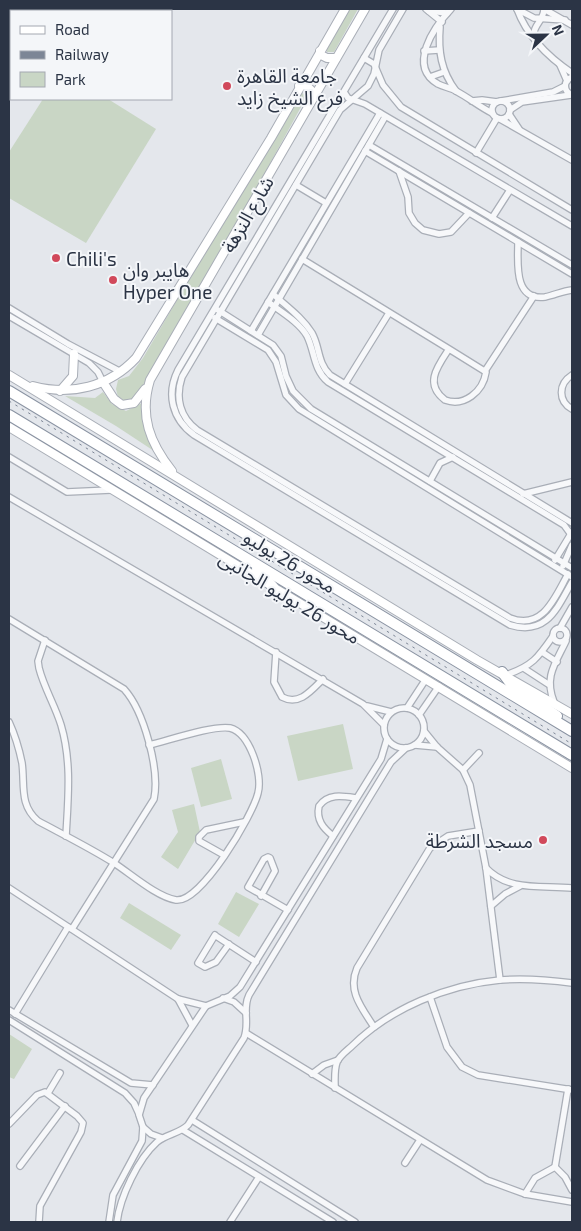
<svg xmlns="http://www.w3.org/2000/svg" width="581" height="1231" font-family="'Exo 2','Noto Sans Arabic',sans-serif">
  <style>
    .green { fill: #c9d6c5 }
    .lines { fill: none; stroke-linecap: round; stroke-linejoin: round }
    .street-casing { stroke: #a9aeb7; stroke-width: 8 }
    .secondary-casing { stroke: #a9aeb7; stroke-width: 10 }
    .highway-casing { stroke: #8b94a3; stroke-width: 12 }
    .street { stroke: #f7f8fa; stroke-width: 5.5 }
    .secondary { stroke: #fff; stroke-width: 8 }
    .highway { stroke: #fff; stroke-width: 10 }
    .rail { stroke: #7d8696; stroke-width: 1; stroke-dasharray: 2.5 5; stroke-linecap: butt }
    .poi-dot { fill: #d1495b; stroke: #f4f6f9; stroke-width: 2 }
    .labels { text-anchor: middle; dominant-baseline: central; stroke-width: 4; stroke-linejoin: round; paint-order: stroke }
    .poi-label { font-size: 19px; fill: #2b3445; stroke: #f4f6f9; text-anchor: start }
    .street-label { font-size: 19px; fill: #2b3445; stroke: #f4f6f9 }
  </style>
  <rect width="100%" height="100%" fill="#e4e7ec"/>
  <g class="green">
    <polygon points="348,9 358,9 334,52 327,52 327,46"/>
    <polygon points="302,93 307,96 216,262 139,392 133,400 126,401 118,397 116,389 118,380 129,376 143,358 255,167"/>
    <polygon points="43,99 108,99 156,129 86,243 9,198 9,152"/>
    <polygon points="103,392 112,404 126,411 142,403 154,451 116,426 65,396 95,398"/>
    <polygon points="343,724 353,769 298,781 287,736"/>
    <polygon points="221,759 232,799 201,807 191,768"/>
    <polygon points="194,804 200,832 178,869 161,857 178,832 172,810"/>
    <polygon points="236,892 259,904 239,937 218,924"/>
    <polygon points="129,903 181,935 171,950 120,918"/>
    <polygon points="9,1034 32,1049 14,1079 9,1077"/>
  </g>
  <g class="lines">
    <g class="street-casing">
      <g id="street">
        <path d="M 393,9 L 178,370 C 166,394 172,419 194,435 L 510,625 C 547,636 557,608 572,582"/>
        <path d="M 403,9 L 379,50 L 374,74 L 368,86 L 340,110 L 182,377 C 175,398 180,417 197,430 L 510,618 C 543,631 555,597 568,574"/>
        <polyline points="426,9 442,22"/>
        <path d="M 451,9 C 434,27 407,66 438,84 C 444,87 451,88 456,91 C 469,98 480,107 492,113"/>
        <path d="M 517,9 C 527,36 548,57 572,73"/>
        <polyline points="517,9 534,18 565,20"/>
        <polyline points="544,9 572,25"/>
        <polyline points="429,11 447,13"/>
        <path d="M 440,27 C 438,51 441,71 456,91"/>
        <path d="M 534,38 C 532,25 544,21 544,9"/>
        <polyline points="424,51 439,50"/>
        <polyline points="364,58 374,64 383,85 401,107 572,210"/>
        <polyline points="560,65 567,81"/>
        <polyline points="430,77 444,72"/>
        <path d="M 572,77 C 563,81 563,91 572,95"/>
        <polyline points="344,92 348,98 365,104 572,226"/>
        <circle cx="501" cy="110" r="9"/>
        <polyline points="472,101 482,100 497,102"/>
        <polyline points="501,101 553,92 565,86"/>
        <polyline points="510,110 522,102 571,95"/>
        <polyline points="509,114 519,129"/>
        <polyline points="500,119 572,160"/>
        <polyline points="369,145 572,265"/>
        <polyline points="365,151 572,274"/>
        <polyline points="476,153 497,118"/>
        <polyline points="399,171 408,197 409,213 415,223 423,230 439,234 451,232 469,213"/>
        <polyline points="296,185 326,203"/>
        <polyline points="492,218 510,190"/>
        <path d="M 518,242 C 518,262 513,301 545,297 C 555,295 562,291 572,290"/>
        <path d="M 302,259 L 449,349 C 437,367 424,384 445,400 C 464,407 483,392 486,372 L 449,349"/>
        <path d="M 273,294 C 286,306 302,317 312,333 C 320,347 317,362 330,375 L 572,523"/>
        <path d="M 268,302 C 281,312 299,322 307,336 C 315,352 313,369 328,382 L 564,525 L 572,536"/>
        <polyline points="9,308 68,344 121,372"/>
        <polyline points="218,310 273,345 281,356 286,376 293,391 311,409 572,568"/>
        <polyline points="9,316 89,363 98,372 103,382"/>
        <polyline points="215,318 268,350 276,362 286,395 299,409 572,577"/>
        <polyline points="251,331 380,113"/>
        <polyline points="258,335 385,117"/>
        <polyline points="485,371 534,296"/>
        <path d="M 572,375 C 558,384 558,401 572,409"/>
        <polyline points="345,384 389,313"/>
        <polyline points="9,457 67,492 111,490"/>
        <polyline points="430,481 440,463 453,457"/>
        <polyline points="523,494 572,482"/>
        <polyline points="9,497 363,704 384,725"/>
        <polyline points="555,560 572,532"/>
        <polyline points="563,566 572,545"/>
        <path d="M 9,619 L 124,689 C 144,711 160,770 154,799 L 72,929"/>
        <circle cx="560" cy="635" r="7"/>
        <polyline points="560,628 572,607"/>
        <path d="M 45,640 L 38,661 L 39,668 C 44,688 55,705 61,725 C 72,762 68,799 66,836"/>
        <path d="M 276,652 L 274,682 L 282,697 C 299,706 311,691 323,679"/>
        <polyline points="542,652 557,662"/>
        <polyline points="525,669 548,684"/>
        <path d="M 506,675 C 532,666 538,658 553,636"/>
        <path d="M 554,702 C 544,677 555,664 566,641"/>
        <polyline points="367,706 391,712"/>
        <circle cx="404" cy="728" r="20"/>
        <polyline points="407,708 426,679"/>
        <polyline points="419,715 439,686"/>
        <path d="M 9,722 C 15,735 19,748 22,763 C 25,785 19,805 38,821 C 64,835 90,848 114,863 C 131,874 157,897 176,900 C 201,903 253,815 258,793 C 263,775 250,733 230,728 C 213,725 167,741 149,745"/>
        <polyline points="424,731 437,747 463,770 470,785 486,868 500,980"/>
        <polyline points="415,745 437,747"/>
        <polyline points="463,770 479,753"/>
        <path d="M 333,836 C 323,828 316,820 319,806 C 328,793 343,796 356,798"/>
        <polyline points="224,855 199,841 199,837 206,830 244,822"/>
        <path d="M 486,868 C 509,892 542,885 572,888"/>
        <polyline points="9,888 178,999 206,1006"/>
        <polyline points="261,896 275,871 270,858 268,857 264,859 248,887 288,910"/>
        <polyline points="491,906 505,894 520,886"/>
        <polyline points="229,944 216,962 205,967 198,963 215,935 216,936 256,962"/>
        <polyline points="430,997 447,1047 462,1067 478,1075 572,1090"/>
        <polyline points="223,998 234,1002 246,1013"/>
        <polyline points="178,999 192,1025"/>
        <polyline points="9,1010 131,1083 153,1085"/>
        <polyline points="15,1014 68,927"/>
        <polyline points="9,1020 125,1093 134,1103 139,1114"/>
        <path d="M 374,1027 C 362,1008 347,991 357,968 L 430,848 L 448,836 L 479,831"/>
        <polyline points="246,1033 487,1180 525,1194 572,1202"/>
        <polyline points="312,1074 324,1065 338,1060"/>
        <path d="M 335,1088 C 335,1080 334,1070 337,1062 C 340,1055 348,1050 353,1045 C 391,1008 447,985 500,980 C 524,978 549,980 572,983"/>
        <polyline points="48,1093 60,1073"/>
        <polyline points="192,1120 355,1222"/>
        <polyline points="9,1124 37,1095 45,1092 77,1116 83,1123 81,1132 40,1206 39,1222"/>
        <polyline points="143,1127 151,1134 162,1138"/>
        <polyline points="183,1130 333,1222"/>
        <polyline points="405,1163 420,1140"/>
        <polyline points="20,1166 65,1106"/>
        <polyline points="555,1167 568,1089"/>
        <polyline points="555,1167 565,1177 572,1190"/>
        <polyline points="525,1194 535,1178 555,1167"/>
        <polyline points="109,1222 113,1195 142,1141 143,1127 139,1115 144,1098 206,1006 230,996 240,987 381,759 387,739"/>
        <path d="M 117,1222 C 120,1197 138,1159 157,1142 C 166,1134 179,1134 188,1125 L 244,1038 C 250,1023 242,1009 249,995 L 391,762 L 406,748"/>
        <polyline points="230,1222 259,1177"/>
      </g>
    </g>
    <g class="secondary-casing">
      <g id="secondary">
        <polyline points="320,51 321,55 327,58 336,58"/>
        <polyline points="299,86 306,85 313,92 314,97"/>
        <polyline points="9,375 477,660 572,714"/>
        <polyline points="103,382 114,399 122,405 134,403 145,389"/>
        <path d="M 33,386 C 71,396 109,387 136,358 L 271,138 L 345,9"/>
        <polyline points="60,391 73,376 74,354"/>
        <polyline points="9,427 572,768"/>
        <path d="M 172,471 C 150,443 139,416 150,380 L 365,9"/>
      </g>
    </g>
    <g class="highway-casing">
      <g id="highway">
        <polyline points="9,391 572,731"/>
        <polyline points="9,415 572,755"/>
        <polyline points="257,569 274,588"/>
        <polyline points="502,672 511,684 557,716"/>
      </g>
    </g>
    <use href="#street" class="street"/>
    <use href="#secondary" class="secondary"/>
    <use href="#highway" class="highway"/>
    <polyline class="rail" points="9,401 572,744"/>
  </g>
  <g class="poi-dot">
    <circle cx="227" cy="86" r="5"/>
    <circle cx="56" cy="258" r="5"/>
    <circle cx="113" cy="280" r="5"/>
    <circle cx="543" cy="840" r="5"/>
  </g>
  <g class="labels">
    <g class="poi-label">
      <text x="237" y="75">جامعة القاهرة<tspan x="237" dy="22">فرع الشيخ زايد</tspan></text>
      <text x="66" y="258">Chili's</text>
      <text x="123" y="269">هايبر وان<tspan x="123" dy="22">Hyper One</tspan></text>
      <text x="533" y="840" text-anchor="end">مسجد الشرطة</text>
    </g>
    <g class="street-label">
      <text transform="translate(247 214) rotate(-60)">شارع النزهة</text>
      <text transform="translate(290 561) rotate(31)">محور 26 يوليو</text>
      <text transform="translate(290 597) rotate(31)">محور 26 يوليو الجانبى</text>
    </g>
  </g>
  <rect width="581" height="1231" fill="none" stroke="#2b3445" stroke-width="20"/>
  <rect x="10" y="10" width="162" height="90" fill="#f4f6f9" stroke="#a4a8b1"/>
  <rect x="20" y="26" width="25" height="8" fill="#ffffff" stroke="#a4a8b1"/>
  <text x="55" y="35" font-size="15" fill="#2b3445">Road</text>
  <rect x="20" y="51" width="25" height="8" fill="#7d8696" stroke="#a4a8b1"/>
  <text x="55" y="60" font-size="15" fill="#2b3445">Railway</text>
  <rect x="20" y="72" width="25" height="15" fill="#c9d6c5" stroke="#a4a8b1"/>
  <text x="55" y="85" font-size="15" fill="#2b3445">Park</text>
  <g transform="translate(546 35) rotate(68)" stroke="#f4f6f9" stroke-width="4" paint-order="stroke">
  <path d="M0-4L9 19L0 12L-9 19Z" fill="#2b3445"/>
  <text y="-8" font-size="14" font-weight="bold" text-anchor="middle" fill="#2b3445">N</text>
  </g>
</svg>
